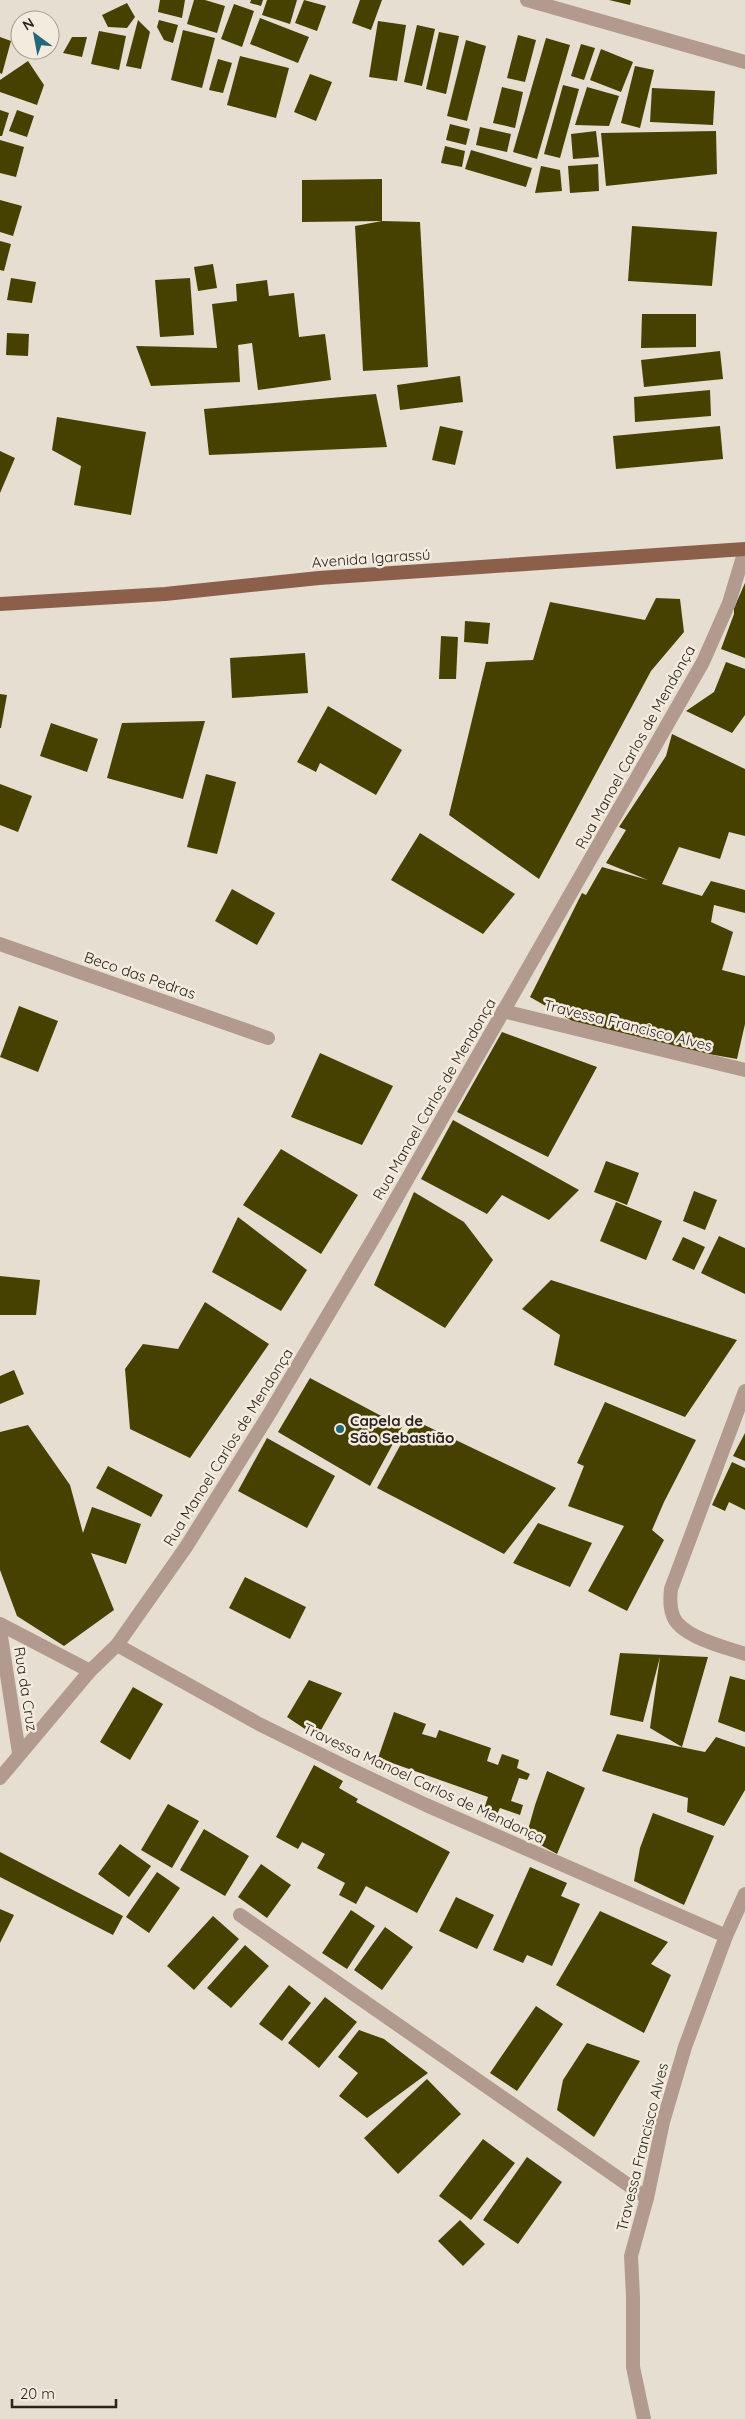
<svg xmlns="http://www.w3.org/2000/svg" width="745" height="2419" font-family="Quicksand,sans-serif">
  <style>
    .building { fill: #474100 }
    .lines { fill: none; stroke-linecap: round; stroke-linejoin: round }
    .minor { stroke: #b39a8e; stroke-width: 14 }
    .primary { stroke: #8b5f4a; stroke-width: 14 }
    .poi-dot { fill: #246979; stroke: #f4ebdf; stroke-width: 2 }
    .labels { text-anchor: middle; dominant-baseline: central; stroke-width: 5; stroke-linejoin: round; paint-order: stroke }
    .street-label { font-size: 15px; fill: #27241f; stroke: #f4ebdf }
    .poi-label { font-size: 15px; font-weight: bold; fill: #27241f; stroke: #f4ebdf; text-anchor: start }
  </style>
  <rect width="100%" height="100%" fill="#e7ded2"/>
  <g class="building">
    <polygon points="160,0 185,0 182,18 158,12"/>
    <polygon points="194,0 205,0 225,6 217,33 187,24"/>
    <polygon points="251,0 263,0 261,6 250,3"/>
    <polygon points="267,0 297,0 290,24 262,15"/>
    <polygon points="304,0 326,6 317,31 295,23"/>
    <polygon points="360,0 382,0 371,30 352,23"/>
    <polygon points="609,0 631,0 630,5"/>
    <polygon points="127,3 135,17 127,28 108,27 102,15"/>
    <polygon points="234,4 254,11 242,47 221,39"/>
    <polygon points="260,18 309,37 298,63 250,44"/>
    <polygon points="138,20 150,32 141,69 126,66"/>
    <polygon points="159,20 178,25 173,43 164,40 157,27"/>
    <polygon points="378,21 406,25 397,81 369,77"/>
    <polygon points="417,25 435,29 422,86 404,82"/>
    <polygon points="183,30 215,38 202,88 171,80"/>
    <polygon points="99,31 126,36 119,70 91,64"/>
    <polygon points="439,32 459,36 446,94 426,89"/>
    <polygon points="518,35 536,40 525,82 507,78"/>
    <polygon points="0,37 11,41 2,74 0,73"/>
    <polygon points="72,37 87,37 82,57 63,53"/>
    <polygon points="546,38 570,45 537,159 513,152"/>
    <polygon points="466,40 486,46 467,121 447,116"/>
    <polygon points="581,44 595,48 584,80 571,76"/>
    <polygon points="601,49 633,62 621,92 590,80"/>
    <polygon points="240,56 289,68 276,118 227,105"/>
    <polygon points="218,59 232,63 223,93 209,90"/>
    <polygon points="28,61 44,85 37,105 0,92 0,80"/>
    <polygon points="635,66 654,70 640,128 621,123"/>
    <polygon points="310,74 332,82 316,121 294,112"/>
    <polygon points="563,85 579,89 560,158 544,154"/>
    <polygon points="502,87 523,92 515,128 493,123"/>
    <polygon points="587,87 619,96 609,126 575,125"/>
    <polygon points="652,88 715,91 713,125 650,122"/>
    <polygon points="0,110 9,113 2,136 0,136"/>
    <polygon points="17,110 34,116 27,137 9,131"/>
    <polygon points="450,124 470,129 466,145 446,140"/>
    <polygon points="480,127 511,134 507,152 476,145"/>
    <polygon points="596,131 599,157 573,159 571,134"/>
    <polygon points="716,131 717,174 606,186 601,133"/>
    <polygon points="0,140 24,147 16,177 0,173"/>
    <polygon points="445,146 465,151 462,167 441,163"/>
    <polygon points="471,150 532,168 526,187 465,169"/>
    <polygon points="598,164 599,191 570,193 568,166"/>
    <polygon points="541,166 560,170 562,191 535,193"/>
    <polygon points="382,179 382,221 302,222 302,180"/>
    <polygon points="0,200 22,206 13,236 0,232"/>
    <polygon points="382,221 420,222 428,367 363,371 355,226"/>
    <polygon points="632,226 717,232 712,286 628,281"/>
    <polygon points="0,241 11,244 4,271 0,270"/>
    <polygon points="213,264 217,288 198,291 194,267"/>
    <polygon points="11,278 36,282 32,303 7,300"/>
    <polygon points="190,278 194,335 160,337 155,280"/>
    <polygon points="267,280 269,296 294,293 299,337 325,334 331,380 258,390 252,343 238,345 240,382 151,386 136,346 217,348 212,304 237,301 236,284"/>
    <polygon points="642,314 696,314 696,347 641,348"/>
    <polygon points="7,333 29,334 28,356 6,355"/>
    <polygon points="720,351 723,379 644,387 641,360"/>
    <polygon points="460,376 463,402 400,410 397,385"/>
    <polygon points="710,390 711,416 635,422 634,397"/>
    <polygon points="376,394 387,447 209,455 204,409"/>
    <polygon points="57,417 146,432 131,515 74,505 81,466 52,450"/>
    <polygon points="440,426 463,431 455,465 432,460"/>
    <polygon points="720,426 723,459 616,469 613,436"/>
    <polygon points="0,451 15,458 0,493"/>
    <polygon points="745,583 745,658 721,649 734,614 734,608"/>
    <polygon points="656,598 680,599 684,632 651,671 539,879 449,815 486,662 533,660 550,602 645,620"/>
    <polygon points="465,621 490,623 488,644 464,642"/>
    <polygon points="441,636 458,637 456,679 439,679"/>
    <polygon points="305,653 308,693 232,698 230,658"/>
    <polygon points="726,662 745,669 745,715 732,733 686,711 714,692"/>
    <polygon points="0,694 7,695 1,728 0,728"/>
    <polygon points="328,706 402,750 376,795 320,763 316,772 297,762"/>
    <polygon points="205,721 183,799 107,778 122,723"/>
    <polygon points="51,723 98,739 87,772 40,756"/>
    <polygon points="672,734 745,769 745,836 729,832 720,859 679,847 662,884 702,896 711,881 745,890 745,913 714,905 711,922 733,932 722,970 745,976 745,1024 737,1059 595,1034 530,997 582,893 586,895 602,867 648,880 606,863 626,830 619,827 666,756"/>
    <polygon points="206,774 236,782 217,854 187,847"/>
    <polygon points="0,784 32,796 18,832 0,825"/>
    <polygon points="420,833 515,894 483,934 391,880"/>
    <polygon points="232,889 275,913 257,945 215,921"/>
    <polygon points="19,1006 58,1021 38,1072 0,1057"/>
    <polygon points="502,1032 597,1067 548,1157 457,1112"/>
    <polygon points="320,1053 393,1086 362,1145 291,1117"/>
    <polygon points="453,1120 579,1190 549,1220 502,1195 487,1214 421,1179"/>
    <polygon points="281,1149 358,1195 321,1254 243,1205"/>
    <polygon points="606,1161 639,1173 627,1205 594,1192"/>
    <polygon points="694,1191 717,1200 705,1230 683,1221"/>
    <polygon points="414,1192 464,1222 493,1260 445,1328 374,1285"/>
    <polygon points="616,1202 662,1221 646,1260 600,1241"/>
    <polygon points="238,1217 307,1270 281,1311 212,1272"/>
    <polygon points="719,1236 745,1248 745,1294 701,1273"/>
    <polygon points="683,1237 705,1247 694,1270 672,1260"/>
    <polygon points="0,1276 40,1280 36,1315 0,1315"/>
    <polygon points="551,1280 737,1340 685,1417 554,1365 560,1335 522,1309"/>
    <polygon points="205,1302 269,1344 190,1458 130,1429 125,1369 143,1344 178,1349"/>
    <polygon points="14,1370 24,1394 0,1404 0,1376"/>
    <polygon points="310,1378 402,1427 370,1486 278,1432"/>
    <polygon points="605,1402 696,1440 664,1502 652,1530 664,1540 627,1611 588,1591 624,1526 568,1506 584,1466 577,1463"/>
    <polygon points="414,1420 556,1488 504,1554 377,1488"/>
    <polygon points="28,1425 70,1485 83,1533 92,1507 141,1524 126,1564 91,1553 114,1610 64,1646 17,1616 0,1570 0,1432"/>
    <polygon points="745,1433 745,1461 733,1456"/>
    <polygon points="267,1438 335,1476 307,1528 238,1491"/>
    <polygon points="732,1462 745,1468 745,1510 729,1502 725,1511 712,1505"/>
    <polygon points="108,1466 163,1495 151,1517 96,1488"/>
    <polygon points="538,1523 592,1543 570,1587 513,1563"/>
    <polygon points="245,1577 306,1607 290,1639 229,1608"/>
    <polygon points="620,1653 708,1657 682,1747 650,1728 660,1657 643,1722 610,1715"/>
    <polygon points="730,1676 745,1680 745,1732 718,1722"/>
    <polygon points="309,1680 342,1693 317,1737 287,1717"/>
    <polygon points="133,1687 163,1704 130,1760 100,1742"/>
    <polygon points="394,1712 426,1724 422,1734 436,1738 439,1730 491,1748 487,1761 498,1765 502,1754 519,1760 517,1768 530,1774 527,1780 519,1778 511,1801 523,1805 520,1815 500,1808 497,1814 484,1809 488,1797 378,1758"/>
    <polygon points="617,1734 705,1752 716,1737 745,1747 745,1790 724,1826 687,1812 688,1798 602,1771"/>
    <polygon points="314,1765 343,1781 339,1788 358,1799 356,1802 450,1852 417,1913 366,1886 356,1904 339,1895 345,1883 317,1868 325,1854 302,1842 298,1849 276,1837"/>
    <polygon points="547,1771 585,1788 557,1854 526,1837 535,1805"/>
    <polygon points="168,1804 199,1821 172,1868 141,1850"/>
    <polygon points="653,1813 714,1836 684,1905 634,1881 640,1848"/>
    <polygon points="204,1829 249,1856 225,1896 180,1870"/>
    <polygon points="120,1844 151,1866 129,1897 98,1874"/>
    <polygon points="0,1852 123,1916 113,1935 0,1877"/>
    <polygon points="261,1864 291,1885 267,1918 238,1897"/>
    <polygon points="530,1867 567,1883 561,1896 580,1904 552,1966 527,1955 523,1963 493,1950"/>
    <polygon points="157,1872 180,1888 149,1933 126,1917"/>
    <polygon points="456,1897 494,1915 477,1949 439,1931"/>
    <polygon points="0,1909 14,1915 0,1943"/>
    <polygon points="351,1910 375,1926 347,1969 322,1953"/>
    <polygon points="600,1911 668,1942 651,1964 671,1975 644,2033 556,1985"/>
    <polygon points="213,1916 239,1939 194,1990 167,1966"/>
    <polygon points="385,1927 413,1947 382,1990 354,1970"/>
    <polygon points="245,1945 269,1966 231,2008 207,1988"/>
    <polygon points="289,1985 311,2003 282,2041 259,2024"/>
    <polygon points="325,1997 357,2022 319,2068 288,2043"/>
    <polygon points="536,2006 563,2024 517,2091 490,2073"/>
    <polygon points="359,2030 384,2039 428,2073 367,2118 339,2096 358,2073 338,2057"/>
    <polygon points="587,2043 640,2061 594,2137 557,2110 563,2080"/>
    <polygon points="427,2079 461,2114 398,2174 364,2138"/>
    <polygon points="483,2139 515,2163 471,2220 439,2196"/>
    <polygon points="527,2157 562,2182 518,2244 483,2220"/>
    <polygon points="460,2220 485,2244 463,2266 438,2241"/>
  </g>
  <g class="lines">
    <g class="minor">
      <polyline points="527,0 745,62"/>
      <polyline points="0,944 268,1038"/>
      <polyline points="503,1011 745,1070"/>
      <path d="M 745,1391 L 671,1589 C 670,1597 670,1608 673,1616 C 681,1637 725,1647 745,1654"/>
      <polyline points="0,1624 90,1671"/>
      <polyline points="0,1630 19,1753"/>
      <polyline points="117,1645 259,1724 350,1769 426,1805 726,1936"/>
      <polyline points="0,1778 90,1671 117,1645 186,1547 268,1416 376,1234 703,662 729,603 745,550"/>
      <polyline points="240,1915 647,2198"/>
      <polyline points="644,2419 633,2367 633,2297 631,2256 647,2198 663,2122 685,2047 726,1936 745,1894"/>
    </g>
    <polyline class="primary" points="0,604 165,594 319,578 745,549"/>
  </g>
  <circle class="poi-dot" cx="340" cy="1429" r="5"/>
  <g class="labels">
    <g class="street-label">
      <text transform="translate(371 558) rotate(-4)">Avenida Igarassú</text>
      <text transform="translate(635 747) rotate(-61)">Rua Manoel Carlos de Mendonça</text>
      <text transform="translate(140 975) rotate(19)">Beco das Pedras</text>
      <text transform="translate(628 1025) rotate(14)">Travessa Francisco Alves</text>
      <text transform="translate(434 1099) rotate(-60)">Rua Manoel Carlos de Mendonça</text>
      <text transform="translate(228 1447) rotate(-58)">Rua Manoel Carlos de Mendonça</text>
      <text transform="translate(26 1689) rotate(81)">Rua da Cruz</text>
      <text transform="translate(424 1783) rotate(25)">Travessa Manoel Carlos de Mendonça</text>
      <text transform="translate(642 2147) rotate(-76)">Travessa Francisco Alves</text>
    </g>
    <g class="poi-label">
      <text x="350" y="1420">Capela de<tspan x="350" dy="17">São Sebastião</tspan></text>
    </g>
  </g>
  <g transform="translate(35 35) rotate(328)"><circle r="24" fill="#f4ebdf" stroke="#a29b92"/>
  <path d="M0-4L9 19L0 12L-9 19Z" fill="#246979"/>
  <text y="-8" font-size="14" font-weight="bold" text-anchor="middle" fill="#27241f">N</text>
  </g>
  <path d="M12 2399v8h104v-8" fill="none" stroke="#27241f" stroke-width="2.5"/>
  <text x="20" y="2399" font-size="15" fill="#27241f" stroke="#f4ebdf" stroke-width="4" paint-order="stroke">20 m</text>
</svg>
